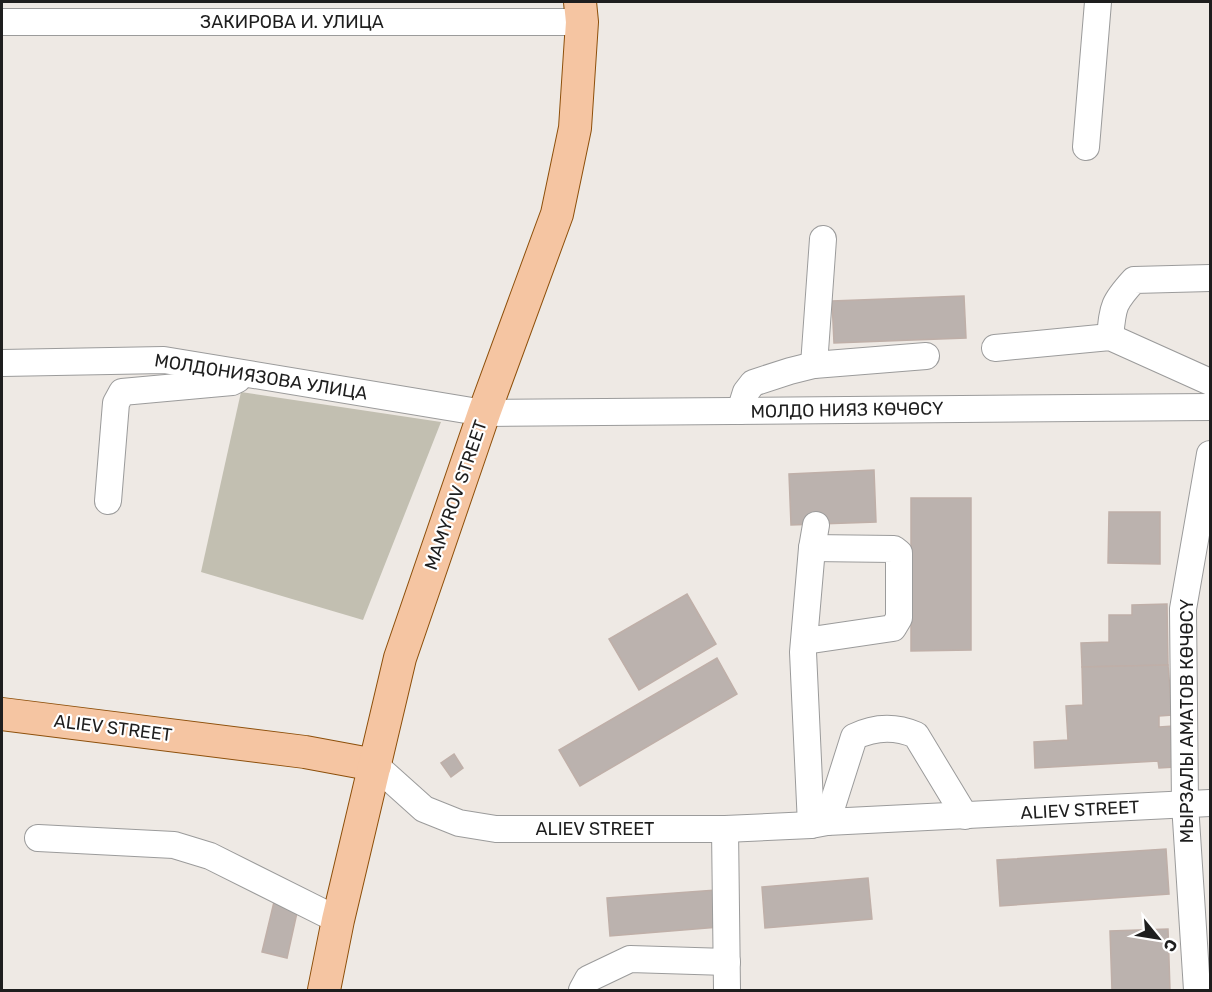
<svg xmlns="http://www.w3.org/2000/svg" width="1212" height="992" font-family="Rubik,sans-serif">
  <style>
    .construction { fill: #c2bfb1 }
    .building { fill: #bbb2ae; stroke: #bfafa8; stroke-width: 1.5 }
    .lines { fill: none; stroke-linecap: round; stroke-linejoin: round }
    .minor-casing { stroke: #9b9b9b; stroke-width: 28 }
    .major-casing { stroke: #8d4f0a; stroke-width: 34 }
    .minor { stroke: #fff; stroke-width: 26 }
    .major { stroke: #f5c5a2; stroke-width: 32 }
    .labels { text-anchor: middle; dominant-baseline: central; stroke-width: 4.5; stroke-linejoin: round; paint-order: stroke }
    .street-label { font-size: 18px; fill: #1e1e1e; stroke: #fff }
  </style>
  <rect width="100%" height="100%" fill="#eee9e4"/>
  <polygon class="construction" points="241,392 441,422 363,620 201,572"/>
  <g class="building">
    <polygon points="964,296 966,338 834,343 832,301"/>
    <polygon points="874,470 876,522 791,525 789,474"/>
    <polygon points="911,498 971,498 971,650 911,651"/>
    <polygon points="1109,512 1160,512 1160,564 1108,563"/>
    <polygon points="687,594 716,644 639,690 609,639"/>
    <polygon points="1167,604 1168,665 1082,667 1081,643 1109,642 1109,615 1132,615 1132,605"/>
    <polygon points="717,658 737,694 580,786 559,750"/>
    <polygon points="1168,665 1172,715 1159,716 1159,727 1173,726 1175,767 1159,768 1158,761 1035,768 1034,742 1068,740 1066,706 1083,705 1082,667"/>
    <polygon points="454,754 463,768 451,777 441,763"/>
    <polygon points="1166,849 1169,894 1000,906 997,860"/>
    <polygon points="868,878 872,919 765,928 762,887"/>
    <polygon points="716,890 719,927 610,936 607,898"/>
    <polygon points="274,902 298,908 287,958 262,952"/>
    <polygon points="1168,929 1170,990 1112,990 1110,931"/>
  </g>
  <g class="lines">
    <g class="minor-casing">
      <g id="minor">
        <polyline points="2,22 582,22"/>
        <polyline points="1086,147 1098,2"/>
        <path d="M 1110,337 C 1113,306 1113,303 1134,280 L 1210,278"/>
        <polyline points="995,348 1110,337 1210,382"/>
        <polyline points="2,363 164,360 484,413 1210,407"/>
        <polyline points="814,365 823,239"/>
        <polyline points="740,411 746,392 753,383 790,371 814,365 926,356"/>
        <polyline points="108,501 116,403 122,392 232,382 238,379"/>
        <polyline points="805,641 893,628 899,618 899,553 894,549 812,548"/>
        <polyline points="375,765 424,809 459,823 496,829 725,829 811,825 827,822 1210,803"/>
        <path d="M 827,822 L 854,737 C 874,727 895,726 916,735 L 965,816"/>
        <polyline points="811,825 803,652 812,548 816,525"/>
        <polyline points="725,829 727,990"/>
        <polyline points="38,838 174,845 210,856 338,920"/>
        <polyline points="582,990 588,979 630,959 727,962"/>
        <polyline points="1197,990 1185,804 1183,609 1210,454"/>
      </g>
    </g>
    <g class="major-casing">
      <g id="major">
        <polyline points="2,714 305,752 375,765"/>
        <polyline points="324,990 338,920 400,658 484,413 557,214 575,128 582,22 580,2"/>
      </g>
    </g>
    <use href="#minor" class="minor"/>
    <use href="#major" class="major"/>
  </g>
  <g class="labels">
    <g class="street-label">
      <text x="292" y="22">ЗАКИРОВА И. УЛИЦА</text>
      <text transform="translate(261 377) rotate(9)">МОЛДОНИЯЗОВА УЛИЦА</text>
      <text transform="translate(847 410) rotate(-1)">МОЛДО НИЯЗ КӨЧӨСҮ</text>
      <text transform="translate(456 495) rotate(-71)">MAMYROV STREET</text>
      <text transform="translate(1187 721) rotate(-90)">МЫРЗАЛЫ АМАТОВ КӨЧӨСҮ</text>
      <text transform="translate(113 728) rotate(7)">ALIEV STREET</text>
      <text transform="translate(1080 810) rotate(-3)">ALIEV STREET</text>
      <text x="595" y="829">ALIEV STREET</text>
    </g>
  </g>
  <rect width="1212" height="992" fill="none" stroke="#1e1e1e" stroke-width="6"/>
  <g transform="translate(1158 938) rotate(120)" stroke="#ffffff" stroke-width="4.5" paint-order="stroke">
  <path d="M0-4.5L10 22L0 15L-10 22Z" fill="#1e1e1e"/>
  <text y="-9" font-size="16" font-weight="bold" text-anchor="middle" fill="#1e1e1e">С</text>
  </g>
</svg>
